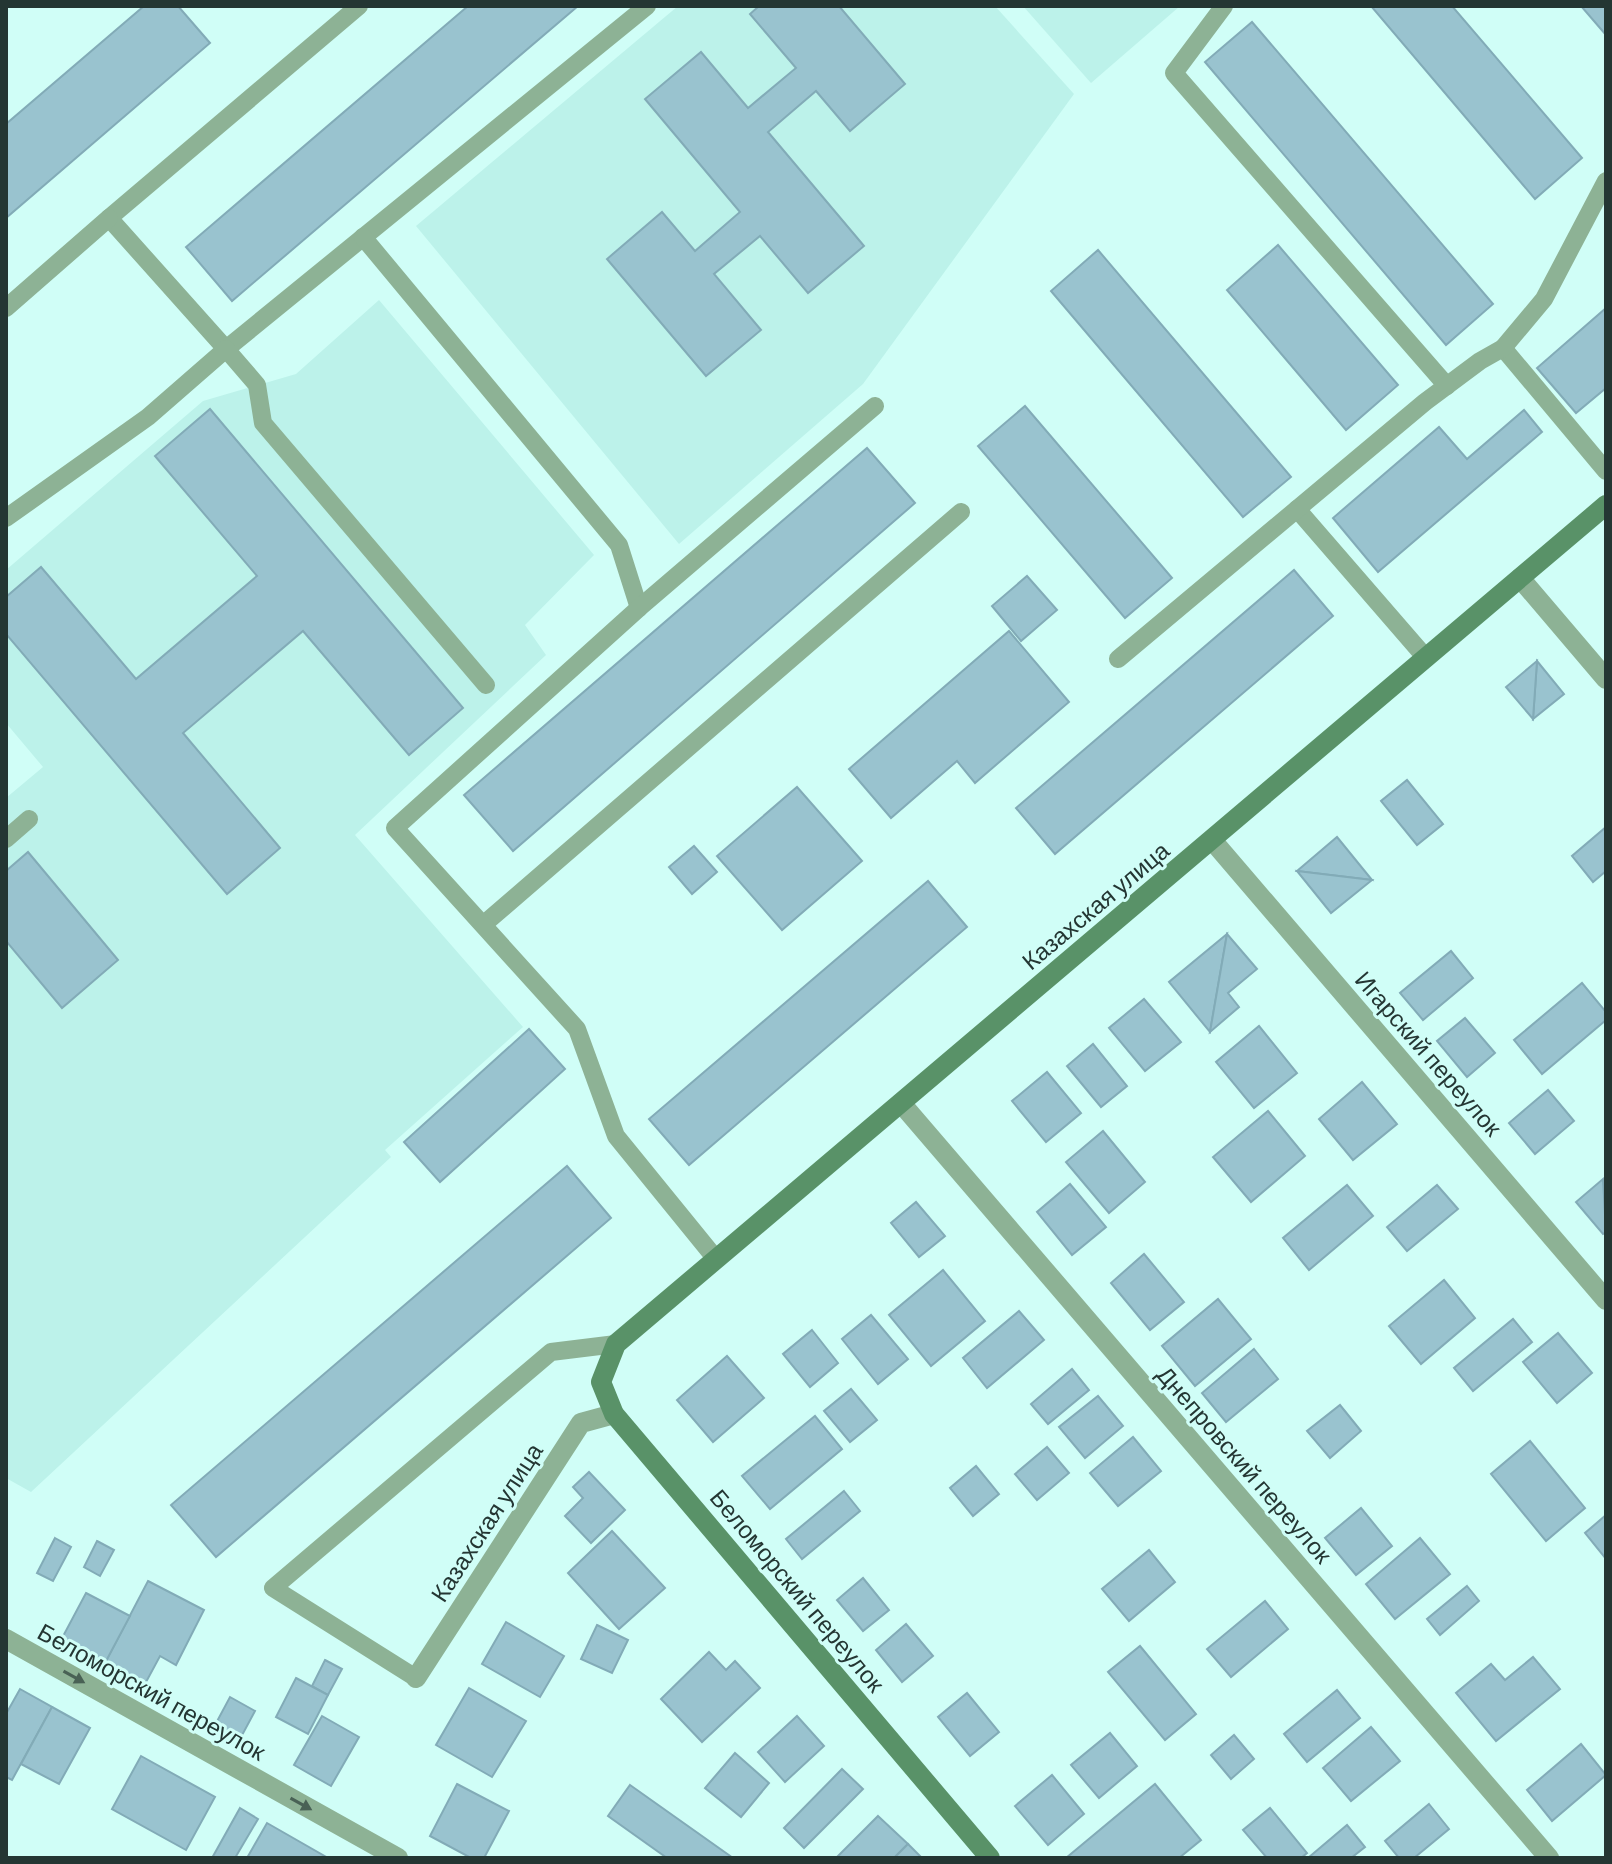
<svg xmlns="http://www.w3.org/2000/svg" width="1612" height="1864" font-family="Barlow,sans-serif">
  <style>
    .built { fill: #bcf2ea }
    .building { fill: #99c3cf; stroke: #82abb7; stroke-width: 2 }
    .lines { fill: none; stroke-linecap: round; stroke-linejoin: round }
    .service { stroke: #8db295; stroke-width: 18 }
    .minor { stroke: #8db295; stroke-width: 20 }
    .tertiary { stroke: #8db295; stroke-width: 20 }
    .secondary { stroke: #599268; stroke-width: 20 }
    .oneway { fill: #496155 }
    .labels { text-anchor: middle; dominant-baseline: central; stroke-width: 6; stroke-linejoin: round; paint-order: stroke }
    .street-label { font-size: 24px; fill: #243633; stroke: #d0fef7 }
  </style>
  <rect width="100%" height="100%" fill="#d0fef7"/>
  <g class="built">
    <polygon points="678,6 995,6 1074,94 863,384 679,544 416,226"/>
    <polygon points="1023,6 1180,6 1091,83"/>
    <polygon points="379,300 594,555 525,625 546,655 355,835 523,1027 385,1150 391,1157 31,1492 6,1478 6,798 43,767 6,723 6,570 203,401 296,374"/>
  </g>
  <g class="building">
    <polygon points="144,6 178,6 210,43 6,218 6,124"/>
    <polygon points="468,6 578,6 232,301 186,247"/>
    <polygon points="759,6 839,6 905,84 850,131 816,91 768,132 864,246 808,293 760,236 714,274 761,330 706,376 607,259 662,212 695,251 740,212 645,99 701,52 748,108 796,68 750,14"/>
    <polygon points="1371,6 1452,6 1582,158 1535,199"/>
    <polygon points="1581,6 1606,6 1606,35"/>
    <polygon points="1252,22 1493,304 1446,345 1205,62"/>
    <polygon points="1278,245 1398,385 1346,430 1227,290"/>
    <polygon points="1098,250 1291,477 1243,517 1051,291"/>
    <polygon points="1606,308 1606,388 1576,413 1537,368"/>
    <polygon points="1025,406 1172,578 1125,618 978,446"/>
    <polygon points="210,409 463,708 409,755 303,631 183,733 280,848 227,894 6,634 6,597 41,567 136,679 257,576 155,456"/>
    <polygon points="1524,410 1542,432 1378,572 1333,518 1439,427 1467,459"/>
    <polygon points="867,448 915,503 513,851 464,795"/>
    <polygon points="1294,570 1333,616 1055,854 1016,808"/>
    <polygon points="1027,576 1057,610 1021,641 992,606"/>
    <polygon points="1009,631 1069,702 975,783 957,761 891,818 849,769"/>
    <polygon points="1537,661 1564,694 1533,719"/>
    <polygon points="1537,661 1533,719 1506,687"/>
    <polygon points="1407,780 1443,824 1417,845 1381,801"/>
    <polygon points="797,787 862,861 782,930 717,856"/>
    <polygon points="1606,827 1606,871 1593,882 1572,856"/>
    <polygon points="1337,837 1372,880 1297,871"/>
    <polygon points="694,846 717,872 692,894 669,867"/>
    <polygon points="28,852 118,960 62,1008 6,941 6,871"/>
    <polygon points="1297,871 1372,880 1331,913"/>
    <polygon points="928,881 967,927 689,1165 649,1119"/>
    <polygon points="1227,934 1210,1032 1169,982"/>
    <polygon points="1227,934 1257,969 1228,993 1239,1007 1210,1032"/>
    <polygon points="1451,951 1473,978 1423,1020 1400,993"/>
    <polygon points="1582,983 1606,1012 1606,1020 1542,1074 1514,1040"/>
    <polygon points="1144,999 1181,1042 1145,1071 1109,1028"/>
    <polygon points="1465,1018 1495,1053 1467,1077 1437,1041"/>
    <polygon points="1259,1026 1297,1073 1254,1108 1216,1062"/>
    <polygon points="529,1029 565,1069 440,1182 404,1142"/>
    <polygon points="1093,1044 1127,1086 1101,1107 1067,1066"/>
    <polygon points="1047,1072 1081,1113 1046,1142 1012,1101"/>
    <polygon points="1362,1082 1397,1124 1353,1160 1319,1119"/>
    <polygon points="1548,1090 1574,1121 1535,1154 1509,1123"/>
    <polygon points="1268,1111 1305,1156 1251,1202 1213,1157"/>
    <polygon points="1103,1131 1145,1182 1109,1213 1066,1162"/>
    <polygon points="567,1166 611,1218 216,1557 171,1505"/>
    <polygon points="1603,1179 1606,1232 1603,1234 1576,1202"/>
    <polygon points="1070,1184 1106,1227 1072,1255 1037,1212"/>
    <polygon points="1347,1185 1373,1216 1309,1270 1283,1238"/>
    <polygon points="1437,1185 1458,1209 1407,1251 1387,1227"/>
    <polygon points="916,1202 945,1236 919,1257 891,1223"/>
    <polygon points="1144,1254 1184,1302 1150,1330 1111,1283"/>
    <polygon points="943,1270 985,1321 931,1366 889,1315"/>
    <polygon points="1444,1280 1475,1318 1421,1364 1389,1326"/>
    <polygon points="1218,1299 1251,1339 1195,1386 1162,1346"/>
    <polygon points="1019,1311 1044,1340 987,1388 963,1358"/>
    <polygon points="871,1315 908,1359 878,1384 842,1339"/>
    <polygon points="1513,1319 1532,1342 1473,1391 1454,1368"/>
    <polygon points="812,1330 838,1363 810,1387 783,1354"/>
    <polygon points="1558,1333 1592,1373 1557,1403 1523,1362"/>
    <polygon points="1254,1349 1278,1379 1226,1422 1202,1393"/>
    <polygon points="727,1356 764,1398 713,1442 677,1400"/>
    <polygon points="1072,1369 1089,1390 1048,1424 1031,1404"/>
    <polygon points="851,1389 877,1420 850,1442 824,1411"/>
    <polygon points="1098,1396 1123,1426 1085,1458 1059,1427"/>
    <polygon points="1340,1405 1361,1431 1330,1458 1307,1431"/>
    <polygon points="815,1416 842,1449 770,1509 742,1476"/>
    <polygon points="1133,1437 1161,1471 1118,1506 1090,1473"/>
    <polygon points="1530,1441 1585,1508 1546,1541 1491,1474"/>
    <polygon points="1047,1447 1069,1473 1037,1500 1015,1474"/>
    <polygon points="976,1466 999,1494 973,1516 950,1488"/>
    <polygon points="589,1472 625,1510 591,1543 565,1516 583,1498 573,1487"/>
    <polygon points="844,1491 860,1511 802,1559 786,1539"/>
    <polygon points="1361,1508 1392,1546 1356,1575 1325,1538"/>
    <polygon points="1606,1515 1606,1559 1585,1533"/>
    <polygon points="612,1531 665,1588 619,1629 568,1573"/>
    <polygon points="55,1538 71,1547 53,1581 37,1573"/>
    <polygon points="1420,1538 1450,1574 1395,1619 1366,1584"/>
    <polygon points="97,1541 114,1550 100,1576 84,1567"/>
    <polygon points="1149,1550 1175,1582 1129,1621 1102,1589"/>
    <polygon points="863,1578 889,1610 863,1631 837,1600"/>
    <polygon points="148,1581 204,1610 176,1665 160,1656 145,1684 105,1663"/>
    <polygon points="1467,1586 1479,1601 1440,1635 1427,1619"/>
    <polygon points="86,1593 130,1616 105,1663 61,1640"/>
    <polygon points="1265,1601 1288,1629 1231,1677 1207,1649"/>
    <polygon points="506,1622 564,1656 540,1697 482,1664"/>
    <polygon points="906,1624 933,1656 902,1682 876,1650"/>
    <polygon points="597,1625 628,1640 612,1673 581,1659"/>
    <polygon points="1140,1646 1196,1714 1165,1740 1108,1672"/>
    <polygon points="709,1652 726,1670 735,1661 760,1688 702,1742 661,1699"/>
    <polygon points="1533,1657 1560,1689 1496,1741 1456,1693 1491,1664 1505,1680"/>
    <polygon points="325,1660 342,1669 328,1695 312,1686"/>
    <polygon points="296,1678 328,1695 308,1734 276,1717"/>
    <polygon points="469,1688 526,1721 492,1777 436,1745"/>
    <polygon points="20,1689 52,1707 12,1780 6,1777 6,1714"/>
    <polygon points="1337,1690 1360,1718 1307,1762 1284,1734"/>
    <polygon points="967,1693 999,1732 970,1756 938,1717"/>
    <polygon points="230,1697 255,1711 240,1739 215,1725"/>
    <polygon points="52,1707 90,1728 59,1784 21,1764"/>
    <polygon points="322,1716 359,1737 331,1786 294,1765"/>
    <polygon points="797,1716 824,1746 785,1782 758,1752"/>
    <polygon points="1371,1727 1400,1761 1351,1801 1323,1768"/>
    <polygon points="1110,1733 1137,1766 1099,1798 1071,1765"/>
    <polygon points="1234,1735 1254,1759 1231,1779 1211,1755"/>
    <polygon points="1581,1744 1606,1775 1552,1821 1527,1790"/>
    <polygon points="735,1753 769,1783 741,1817 705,1788"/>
    <polygon points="141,1756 215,1797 186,1850 112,1809"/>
    <polygon points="842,1769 863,1789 804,1848 784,1828"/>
    <polygon points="1052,1775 1084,1814 1048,1845 1015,1806"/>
    <polygon points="457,1784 509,1811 484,1858 471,1858 430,1836"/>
    <polygon points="1155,1784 1201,1840 1179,1858 1066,1858"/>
    <polygon points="630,1785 733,1858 667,1858 608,1816"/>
    <polygon points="1429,1804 1449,1829 1414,1858 1399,1858 1385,1841"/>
    <polygon points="240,1808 258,1819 235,1858 212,1858"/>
    <polygon points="1270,1808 1307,1853 1301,1858 1267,1858 1243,1830"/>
    <polygon points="878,1816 908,1844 894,1858 836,1858"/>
    <polygon points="267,1823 328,1858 247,1858"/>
    <polygon points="1347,1825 1365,1847 1351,1858 1308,1858"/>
    <polygon points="908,1844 922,1858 894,1858"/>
  </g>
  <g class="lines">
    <g class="service">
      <polyline points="359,6 109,218 226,349 647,6"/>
      <polyline points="1224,6 1174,73 1447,386"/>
      <polyline points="363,237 619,545 639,608"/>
      <polyline points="6,308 109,218"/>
      <polyline points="1503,348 1606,471"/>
      <polyline points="1297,509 1426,658"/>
      <polyline points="6,518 148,417 226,349 257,385 263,423 486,685"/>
      <polyline points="1118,659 1425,402 1480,361 1503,348 1544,299 1606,181"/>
      <polyline points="6,839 29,819"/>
      <polyline points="484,924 961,512"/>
      <polyline points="716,1259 616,1136 577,1029 395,828 639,608 875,406"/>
      <polyline points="416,1678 273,1588 551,1352 616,1344"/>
    </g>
    <g class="minor">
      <polyline points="1520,578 1606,679"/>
      <polyline points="1212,840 1606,1300"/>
      <polyline points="901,1103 1549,1858"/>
      <polyline points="416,1678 581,1423 614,1414"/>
    </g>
    <polyline class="tertiary" points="6,1639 398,1858"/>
    <polyline class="secondary" points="990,1858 614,1414 601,1382 616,1344 1606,505"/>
  </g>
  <defs><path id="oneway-solid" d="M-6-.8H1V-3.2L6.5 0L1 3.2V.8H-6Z" transform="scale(2)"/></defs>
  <g class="oneway">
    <use href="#oneway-solid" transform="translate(74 1677) rotate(29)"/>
    <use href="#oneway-solid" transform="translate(301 1804) rotate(29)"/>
  </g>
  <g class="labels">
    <g class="street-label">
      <text transform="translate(1095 905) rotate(-40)">Казахская улица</text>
      <text transform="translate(1429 1053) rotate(49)">Игарский переулок</text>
      <text transform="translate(1245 1464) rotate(49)">Днепровский переулок</text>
      <text transform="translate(486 1522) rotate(-57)">Казахская улица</text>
      <text transform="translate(798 1590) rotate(50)">Беломорский переулок</text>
      <text transform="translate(152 1691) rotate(29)">Беломорский переулок</text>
    </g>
  </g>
  <rect width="1612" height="1864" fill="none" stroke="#243633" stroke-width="16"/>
</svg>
